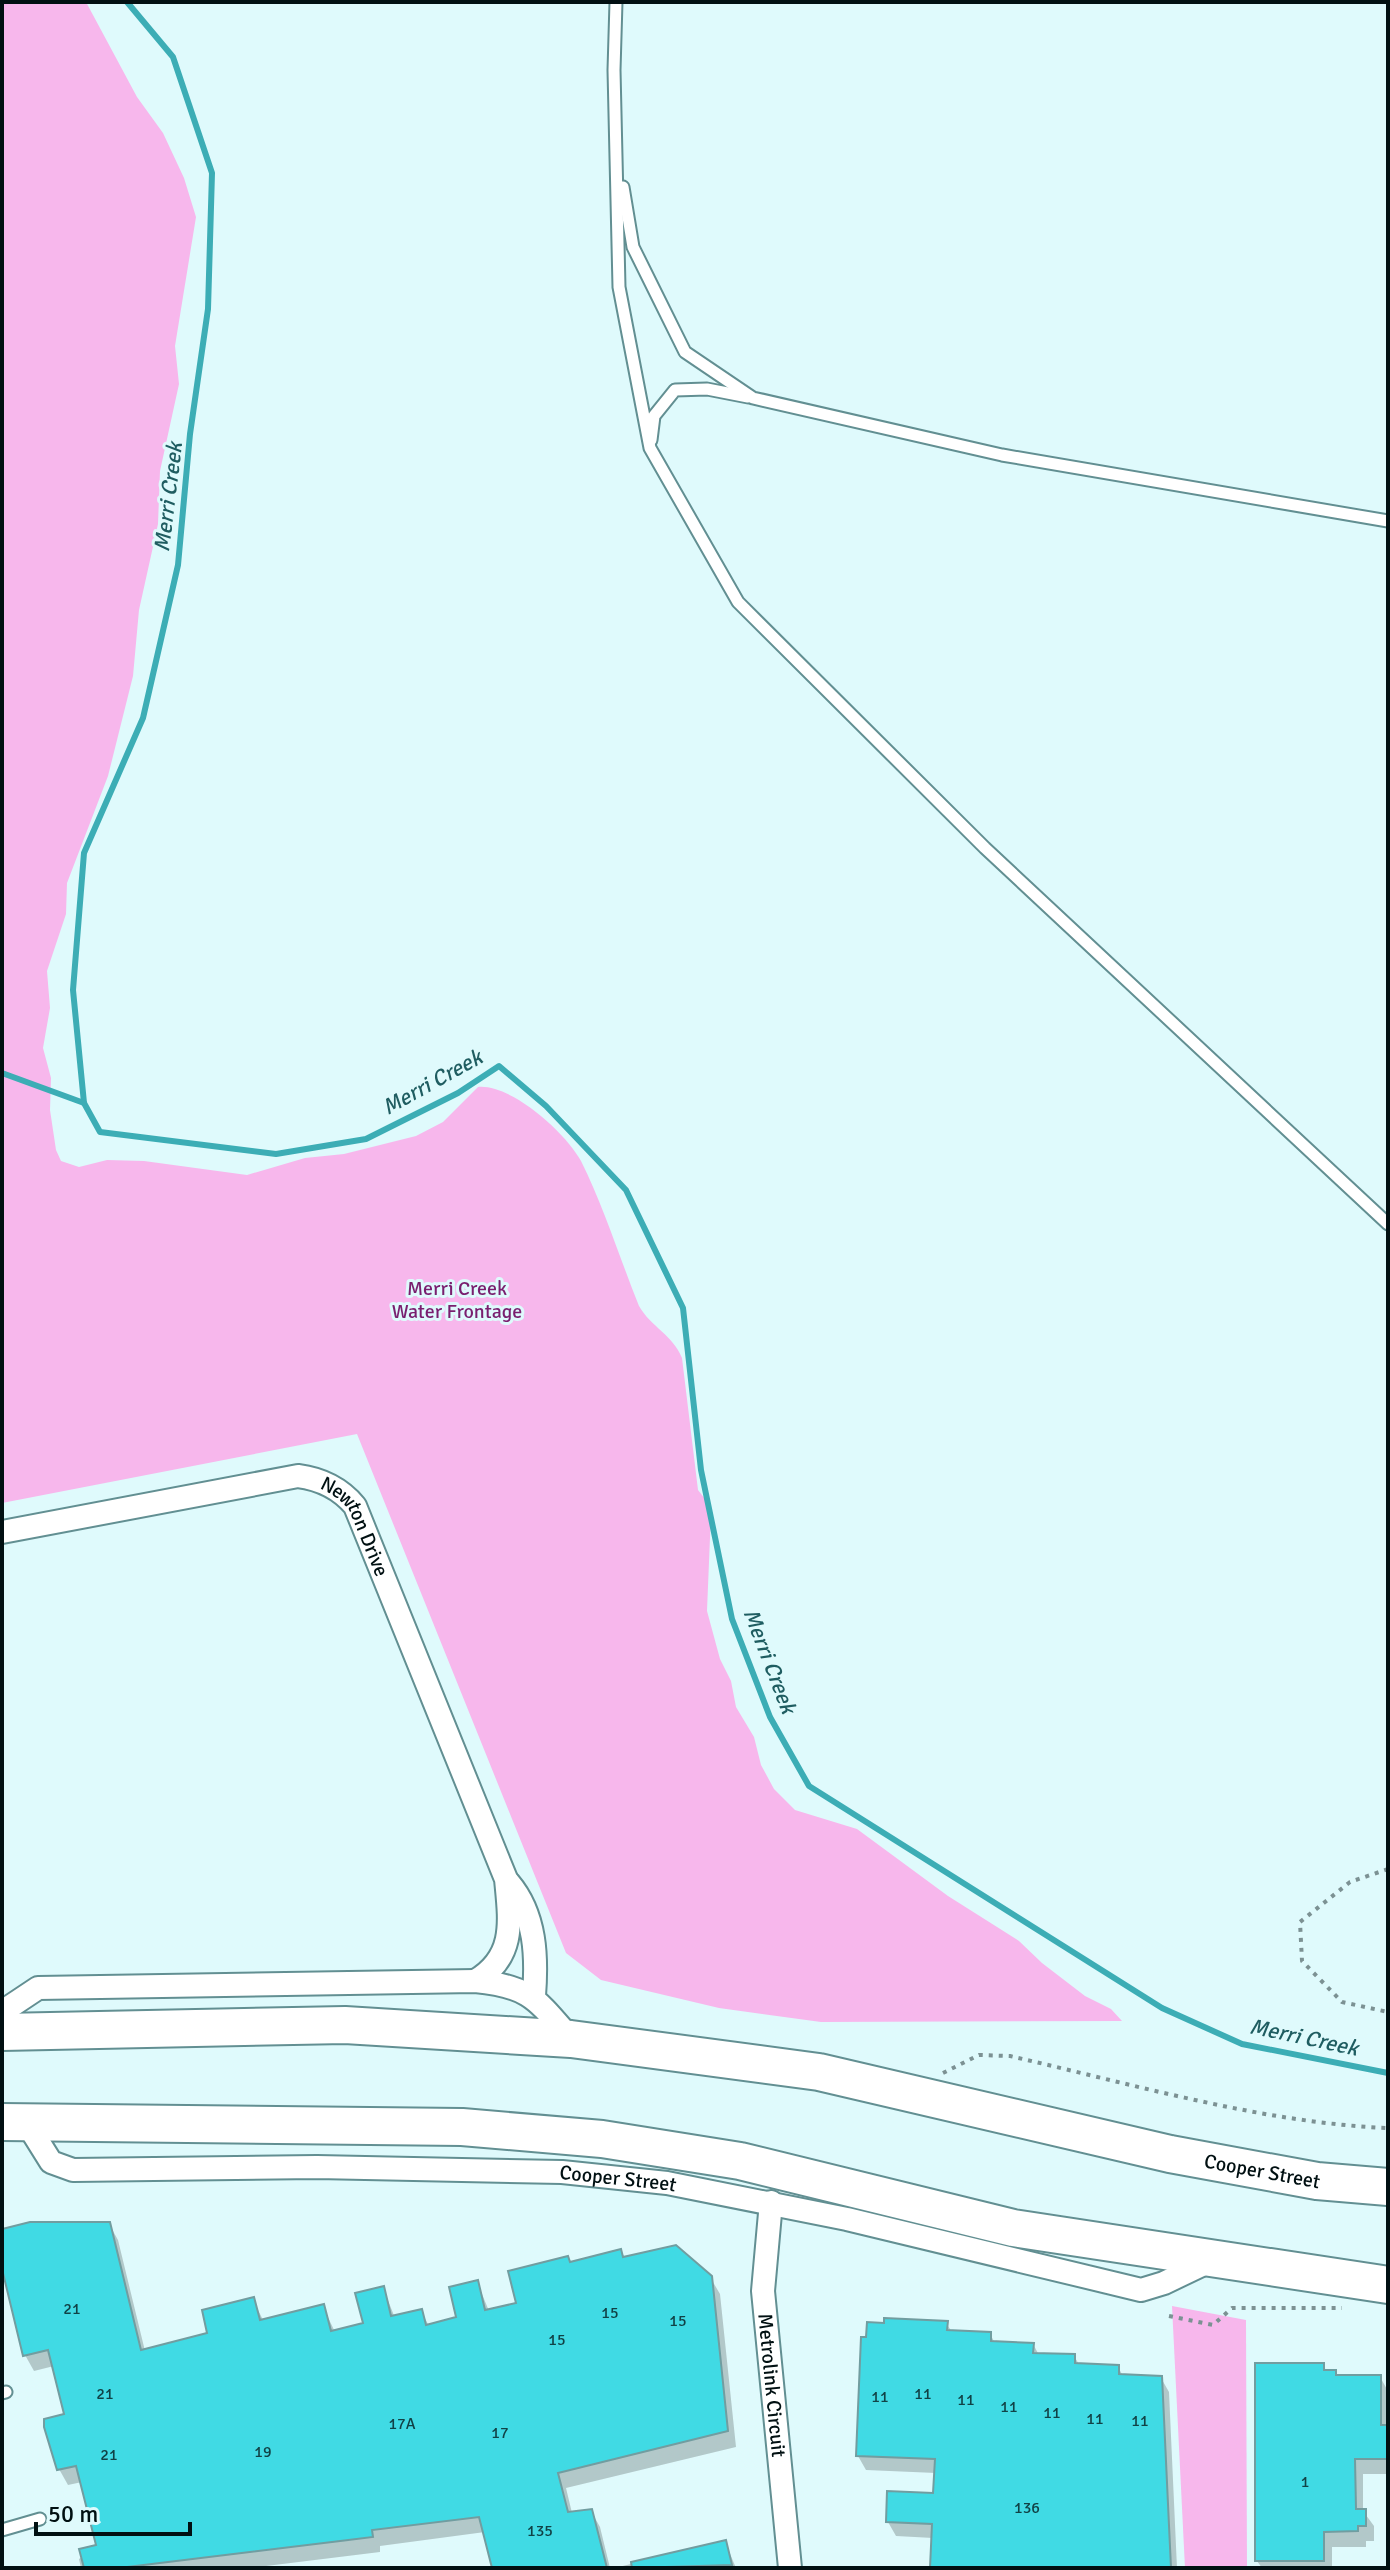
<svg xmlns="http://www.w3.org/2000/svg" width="1390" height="2570" font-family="Signika,sans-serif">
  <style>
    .green { fill: #f7b7ec }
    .shadow { fill: #0003 }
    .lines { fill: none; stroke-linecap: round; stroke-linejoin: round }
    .stream { stroke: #3cadb5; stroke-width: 6 }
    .building { fill: #40dae4; stroke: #719da0; stroke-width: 2 }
    .service-casing { stroke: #628f92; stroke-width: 15 }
    .minor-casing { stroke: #628f92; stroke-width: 26 }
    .primary-casing { stroke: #628f92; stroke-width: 40 }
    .path { stroke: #7c9193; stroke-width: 4; stroke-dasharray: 4 6; stroke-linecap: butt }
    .service { stroke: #fff; stroke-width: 11 }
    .minor { stroke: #fff; stroke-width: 22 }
    .primary { stroke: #fff; stroke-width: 36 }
    .labels { text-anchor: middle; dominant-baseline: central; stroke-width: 6; stroke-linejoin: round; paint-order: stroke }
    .number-label { font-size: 16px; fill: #114246 }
    .park-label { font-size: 20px; fill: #791f6f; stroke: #dffafc }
    .street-label { font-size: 20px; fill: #011012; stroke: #dffafc }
    .water-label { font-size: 22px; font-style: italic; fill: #1f5d61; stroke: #dffafc }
  </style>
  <rect width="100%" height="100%" fill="#dffafc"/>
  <g class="green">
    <path d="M 2,2 L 86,2 L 137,97 L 163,133 L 184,178 L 196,217 L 175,346 L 179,384 L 160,471 L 158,524 L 139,610 L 133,676 L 108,776 L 67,883 L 66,914 L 47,971 L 50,1008 L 43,1048 L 51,1078 L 50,1110 L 56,1150 L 61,1161 L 79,1167 L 107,1160 L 144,1161 L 247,1175 L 305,1158 L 344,1154 L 416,1136 L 443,1122 L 478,1087 C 512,1084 566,1133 581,1161 C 604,1207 620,1259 639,1306 C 651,1327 673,1335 682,1358 L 698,1490 L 709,1504 L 711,1513 L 707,1611 L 720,1659 L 731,1681 L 736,1707 L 754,1737 L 761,1765 L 774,1789 L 795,1810 L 857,1829 L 948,1896 L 1019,1941 L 1042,1963 L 1085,1996 L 1111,2009 L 1122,2021 L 821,2022 L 719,2008 L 601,1980 L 566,1953 L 357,1434 L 2,1503 Z"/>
    <polygon points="1172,2306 1246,2320 1247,2568 1185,2568"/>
  </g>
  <g class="shadow">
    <polygon points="109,2224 118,2240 145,2351 210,2335 253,2300 264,2322 323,2307 335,2332 365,2325 383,2288 395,2318 421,2311 429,2326 459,2319 477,2282 489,2311 519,2304 570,2264 620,2252 625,2259 710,2277 720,2294 736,2447 566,2488 572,2513 591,2511 600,2527 610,2568 494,2568 485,2532 380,2546 380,2552 250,2568 81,2568 79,2559 98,2547 82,2482 68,2485 59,2469 66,2416 54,2366 34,2371 25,2355 2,2261 2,2231"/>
    <polygon points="946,2323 952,2332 990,2334 995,2343 1033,2344 1039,2355 1074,2356 1080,2366 1118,2367 1123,2376 1161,2378 1169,2392 1177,2568 932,2568 933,2538 896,2536 888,2522 935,2495 936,2473 866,2470 858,2456"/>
    <polygon points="1323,2365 1327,2372 1335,2372 1338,2377 1380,2377 1388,2391 1388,2474 1363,2474 1363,2511 1374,2526 1374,2541 1366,2541 1366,2547 1332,2547 1332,2568 1262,2568 1257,2561"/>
    <polygon points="725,2542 736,2568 614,2568"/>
  </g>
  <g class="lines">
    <g class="stream">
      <polyline points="127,2 173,57 212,173 208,309 190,434 178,565 143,718 84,853 73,990 84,1103 100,1132 276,1154 366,1139 458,1093 499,1066 546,1106 626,1190 683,1308 701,1470 732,1619 770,1717 809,1786 1162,2008 1242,2044 1388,2073"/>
      <polyline points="2,1073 84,1103"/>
    </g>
  </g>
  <g class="building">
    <polygon points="30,2222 110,2222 141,2350 207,2333 202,2310 254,2297 260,2320 324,2304 331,2331 363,2323 355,2293 384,2286 391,2316 422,2309 426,2325 456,2317 449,2287 478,2280 485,2310 516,2303 508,2271 568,2256 570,2262 621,2249 623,2257 676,2245 712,2276 728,2431 558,2473 568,2512 592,2509 607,2568 492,2568 479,2517 372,2530 373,2537 119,2568 84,2568 79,2549 96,2545 76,2466 57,2470 44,2427 44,2419 64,2414 48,2350 23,2356 2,2269 2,2229"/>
    <polygon points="884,2318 948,2321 947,2330 991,2332 991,2341 1034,2343 1033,2353 1075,2354 1075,2363 1119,2365 1119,2374 1162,2376 1171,2568 930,2568 932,2524 886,2522 887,2491 933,2493 935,2459 856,2456 861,2337 866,2337 867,2322 884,2323"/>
    <polygon points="1255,2363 1324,2363 1324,2370 1336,2370 1336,2375 1381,2375 1381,2425 1388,2425 1388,2459 1355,2459 1356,2509 1366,2509 1366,2526 1358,2526 1358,2531 1324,2532 1324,2561 1255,2561"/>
    <polygon points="726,2540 732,2565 632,2568 631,2562"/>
  </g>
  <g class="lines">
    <g class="service-casing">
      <g id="service">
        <polyline points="616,2 614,70 619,287 650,448 738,602 985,848 1388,1224"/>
        <polyline points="623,187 633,247 685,352 753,398 1002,455 1388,521"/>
        <polyline points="651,440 654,416 675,390 707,389 748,397"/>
        <polyline points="2,2393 6,2392"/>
        <polyline points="2,2530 40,2519"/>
      </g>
    </g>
    <g class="minor-casing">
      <g id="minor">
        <path id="s1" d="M 2,1532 L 298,1476 C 321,1479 340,1488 355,1506 L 506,1879 C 510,1921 516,1957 475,1981"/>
        <path d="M 509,1883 C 536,1915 537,1957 534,1996"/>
        <path d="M 2,2012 L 38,1988 L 475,1981 C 530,1986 537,2000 571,2039"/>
        <path id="s2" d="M 26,2122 L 51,2162 L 73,2170 L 317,2167 L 562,2172 L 667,2183 L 847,2219 L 1141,2290 L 1164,2283 L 1212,2260"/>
        <path id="s3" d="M 771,2202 L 763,2291 L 790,2568"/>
      </g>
    </g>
    <g class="primary-casing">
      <g id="primary">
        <path id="s4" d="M 2,2032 L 345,2025 L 571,2039 L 819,2072 L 1170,2154 L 1317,2181 L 1388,2187"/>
        <polyline points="2,2122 462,2127 602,2139 740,2161 1013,2228 1388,2285"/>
      </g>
    </g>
    <g class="path">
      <polyline points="1388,1869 1350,1882 1300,1922 1302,1961 1342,2002 1388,2012"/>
      <path d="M 943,2073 L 979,2055 L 1010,2056 C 1132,2084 1263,2123 1388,2128"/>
      <polyline points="1169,2316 1213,2325 1232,2308 1342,2308"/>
    </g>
    <use href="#service" class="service"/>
    <use href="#minor" class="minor"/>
    <use href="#primary" class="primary"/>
  </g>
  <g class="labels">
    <g class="number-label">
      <text x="72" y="2309">21</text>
      <text x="610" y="2313">15</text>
      <text x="678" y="2321">15</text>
      <text x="557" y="2340">15</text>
      <text x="105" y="2394">21</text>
      <text x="923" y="2394">11</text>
      <text x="880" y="2397">11</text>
      <text x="966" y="2400">11</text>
      <text x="1009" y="2407">11</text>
      <text x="1052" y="2413">11</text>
      <text x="1095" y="2419">11</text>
      <text x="1140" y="2421">11</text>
      <text x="402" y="2424">17A</text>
      <text x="500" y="2433">17</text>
      <text x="263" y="2452">19</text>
      <text x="109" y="2455">21</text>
      <text x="1305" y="2482">1</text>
      <text x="1027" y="2508">136</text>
      <text x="540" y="2531">135</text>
    </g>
    <g class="park-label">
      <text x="457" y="1288">Merri Creek<tspan x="457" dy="23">Water Frontage</tspan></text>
    </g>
    <g class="street-label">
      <text stroke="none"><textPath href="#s1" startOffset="384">Newton Drive</textPath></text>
      <text stroke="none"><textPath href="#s4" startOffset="1274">Cooper Street</textPath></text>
      <text stroke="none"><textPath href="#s2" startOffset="616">Cooper Street</textPath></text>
      <text stroke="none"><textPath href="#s3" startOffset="184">Metrolink Circuit</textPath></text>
    </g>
    <g class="water-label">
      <text transform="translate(168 497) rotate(-83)">Merri Creek</text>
      <text transform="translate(432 1082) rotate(-29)">Merri Creek</text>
      <text transform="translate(770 1661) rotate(69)">Merri Creek</text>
      <text transform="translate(1304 2037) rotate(12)">Merri Creek</text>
    </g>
  </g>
  <rect width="1390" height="2570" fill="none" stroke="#011012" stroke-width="8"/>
  <path d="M36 2522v12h154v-12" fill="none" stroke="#011012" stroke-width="4"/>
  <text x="48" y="2522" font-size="24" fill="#011012" stroke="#dffafc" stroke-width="6" paint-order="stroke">50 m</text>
</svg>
